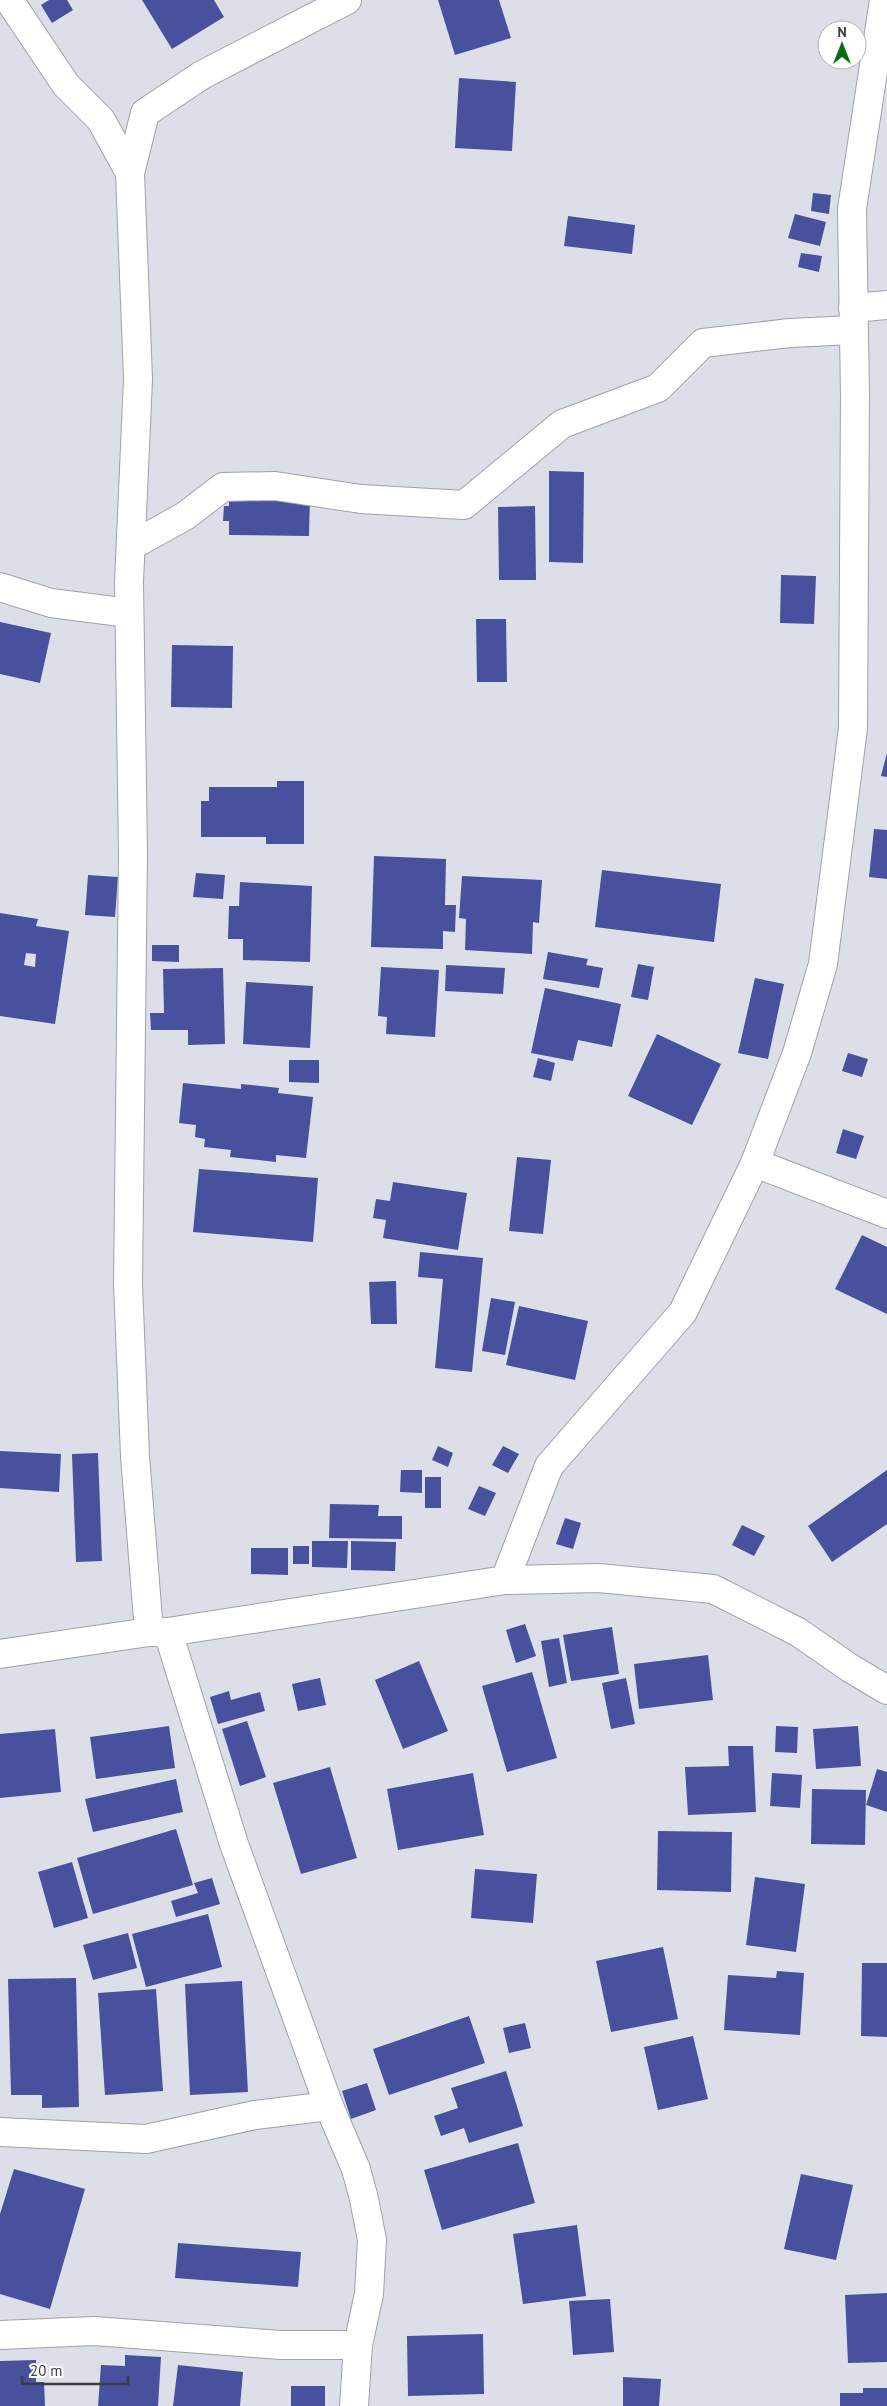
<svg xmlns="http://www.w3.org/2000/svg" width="887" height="2406" font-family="'PT Sans',sans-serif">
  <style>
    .building { fill: #47519d; fill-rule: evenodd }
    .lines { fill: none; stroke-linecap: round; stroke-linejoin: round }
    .street-casing { stroke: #9fa1aa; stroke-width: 30 }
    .street { stroke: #fff; stroke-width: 28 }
  </style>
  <rect width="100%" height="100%" fill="#dcdfe8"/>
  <g class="building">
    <polygon points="49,0 67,0 73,10 52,23 41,5"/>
    <polygon points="142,0 214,0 224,17 172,49"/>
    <polygon points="438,0 499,0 511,38 455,55"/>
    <polygon points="459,78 516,82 512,151 455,148"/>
    <polygon points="813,193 831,195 829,214 811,211"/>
    <polygon points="795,214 826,222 820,246 788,238"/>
    <polygon points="568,216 635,225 632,254 564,246"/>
    <polygon points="801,253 822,256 819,272 798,267"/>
    <polygon points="549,471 584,472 583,563 549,562"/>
    <polygon points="229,496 310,497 309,536 229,535 229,521 223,521 224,506 229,506"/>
    <polygon points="535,506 536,580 499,580 498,507"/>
    <polygon points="781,575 816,576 814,624 780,623"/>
    <polygon points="476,619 506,619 507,682 477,682"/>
    <polygon points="0,622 51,633 40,683 0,674"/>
    <polygon points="172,645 233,646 232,708 171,707"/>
    <polygon points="887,753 887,777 881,776"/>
    <polygon points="277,781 304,781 304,844 266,844 266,837 201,837 201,801 209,801 209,787 277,787"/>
    <polygon points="874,829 887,830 887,879 869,877"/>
    <polygon points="374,856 446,859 445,905 456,905 455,932 443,931 443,949 371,947"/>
    <polygon points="602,870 721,884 714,942 595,927"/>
    <polygon points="196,873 225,875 223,899 193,897"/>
    <polygon points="88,875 118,877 115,917 85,915"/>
    <polygon points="462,876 542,880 539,923 533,922 532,954 465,950 466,919 459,918"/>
    <polygon points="240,882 312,886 310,962 243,960 243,939 228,939 229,906 239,906"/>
    <path d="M 0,913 L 38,919 L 36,926 L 69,931 L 55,1024 L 0,1016 ZM 26,953 L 36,954 L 35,967 L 24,965 Z"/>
    <polygon points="152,945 179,945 179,962 152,961"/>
    <polygon points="548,952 588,959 586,965 603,968 599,988 543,979"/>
    <polygon points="638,964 654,967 648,1000 631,997"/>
    <polygon points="446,965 505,968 503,994 445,991"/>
    <polygon points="381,967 439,970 435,1037 386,1034 387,1017 378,1016"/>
    <polygon points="223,968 225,1044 188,1045 188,1030 151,1030 150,1013 164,1013 163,969"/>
    <polygon points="755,978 784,984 768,1059 738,1053"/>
    <polygon points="246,982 313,986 310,1048 243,1044"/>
    <polygon points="545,988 621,1004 612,1047 578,1040 573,1061 531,1053"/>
    <polygon points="657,1034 721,1064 692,1125 628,1096"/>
    <polygon points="848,1053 868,1059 862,1077 842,1071"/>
    <polygon points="538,1058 555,1063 551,1081 533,1077"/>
    <polygon points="289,1060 319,1060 319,1083 289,1082"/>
    <polygon points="183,1083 241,1089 241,1084 279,1088 278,1093 313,1097 306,1158 276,1155 276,1162 230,1157 231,1150 204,1147 205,1139 195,1137 196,1125 179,1123"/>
    <polygon points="843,1129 864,1136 856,1159 836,1153"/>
    <polygon points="517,1157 551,1160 543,1234 509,1231"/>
    <polygon points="199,1169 318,1178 313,1242 193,1232"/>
    <polygon points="393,1182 467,1193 458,1250 383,1238 386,1220 373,1218 376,1199 390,1201"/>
    <polygon points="862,1235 887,1247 887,1314 835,1289"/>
    <polygon points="420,1252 483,1258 472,1372 435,1368 443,1279 418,1277"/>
    <polygon points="396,1281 397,1324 371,1324 369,1282"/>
    <polygon points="491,1298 515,1302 505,1355 482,1351"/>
    <polygon points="519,1306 588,1321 575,1380 506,1365"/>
    <polygon points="438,1446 453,1453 448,1467 432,1460"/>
    <polygon points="503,1446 519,1454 508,1473 492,1465"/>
    <polygon points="0,1451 61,1454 59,1492 0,1488"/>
    <polygon points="98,1453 102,1561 76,1562 72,1454"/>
    <polygon points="401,1470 422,1470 422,1493 400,1492"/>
    <polygon points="887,1470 887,1524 832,1562 808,1526"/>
    <rect x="425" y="1477" width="16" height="31"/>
    <polygon points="479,1486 496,1493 485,1516 468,1509"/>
    <polygon points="330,1504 379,1505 378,1516 402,1516 402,1539 329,1538"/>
    <polygon points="565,1518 581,1523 573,1549 556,1544"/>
    <polygon points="742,1525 765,1536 754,1556 732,1545"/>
    <polygon points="312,1541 348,1541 347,1568 312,1567"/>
    <polygon points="351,1541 396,1542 395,1571 351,1570"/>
    <rect x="293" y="1546" width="16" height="18"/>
    <polygon points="251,1548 288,1548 288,1575 251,1574"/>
    <polygon points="525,1624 536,1656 516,1663 506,1630"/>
    <polygon points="612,1627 619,1674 571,1681 563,1635"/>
    <polygon points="559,1638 567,1683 549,1687 541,1641"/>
    <polygon points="708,1655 713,1700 639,1709 634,1664"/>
    <polygon points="419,1661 448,1731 403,1749 375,1680"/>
    <polygon points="532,1672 557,1758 507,1772 482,1686"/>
    <polygon points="320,1678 326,1705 298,1711 292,1684"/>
    <polygon points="626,1678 635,1724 611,1729 602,1683"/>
    <polygon points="229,1691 231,1700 260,1692 265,1711 218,1724 210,1697"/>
    <polygon points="247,1721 266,1777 240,1786 222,1729"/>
    <polygon points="169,1726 175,1768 96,1779 90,1737"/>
    <polygon points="776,1726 798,1727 797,1753 775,1752"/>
    <polygon points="858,1726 861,1766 816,1769 813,1729"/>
    <polygon points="55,1729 61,1792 0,1798 0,1734"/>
    <polygon points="728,1746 753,1746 756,1812 688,1815 685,1767 729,1766"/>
    <polygon points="330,1767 357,1858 301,1874 273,1783"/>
    <polygon points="877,1769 887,1772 887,1812 866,1805"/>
    <polygon points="473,1773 484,1835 398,1850 387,1789"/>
    <polygon points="772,1773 802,1775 800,1808 770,1806"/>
    <polygon points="176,1779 183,1812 93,1832 85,1799"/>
    <polygon points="812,1789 866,1790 865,1845 811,1844"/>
    <polygon points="176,1829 193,1885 93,1914 77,1858"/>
    <polygon points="658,1831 732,1832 731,1892 657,1890"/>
    <polygon points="72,1862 88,1918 54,1928 38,1872"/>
    <polygon points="475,1869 537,1874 533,1923 471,1918"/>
    <polygon points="755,1877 805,1884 796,1952 746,1945"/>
    <polygon points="212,1878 220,1904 176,1917 171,1901 198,1893 194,1883"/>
    <polygon points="208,1914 222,1967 146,1987 132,1934"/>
    <polygon points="128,1933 137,1968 93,1980 83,1945"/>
    <polygon points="663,1947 678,2019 611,2032 596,1961"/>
    <polygon points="862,1963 887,1963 887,2037 861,2036"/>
    <polygon points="777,1971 804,1973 800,2035 724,2030 728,1975 776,1978"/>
    <polygon points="76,1978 79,2107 42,2108 42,2095 11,2095 8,1979"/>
    <polygon points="242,1981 248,2092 190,2095 185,1984"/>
    <polygon points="156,1989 163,2091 105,2095 98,1993"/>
    <polygon points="469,2016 485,2063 389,2095 373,2049"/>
    <polygon points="525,2023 531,2048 509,2053 503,2028"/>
    <polygon points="693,2036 708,2099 658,2110 644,2047"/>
    <polygon points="506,2071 523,2126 469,2143 464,2128 441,2136 434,2116 458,2108 451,2088"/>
    <polygon points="367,2083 376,2110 351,2119 342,2091"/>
    <polygon points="518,2143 535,2203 442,2230 424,2170"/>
    <polygon points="14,2169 85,2189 50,2309 0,2294 0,2214"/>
    <polygon points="801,2174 853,2185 836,2260 784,2249"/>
    <polygon points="577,2225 586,2296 523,2304 513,2234"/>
    <polygon points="178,2243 301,2252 298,2287 175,2278"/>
    <polygon points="887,2293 887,2362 848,2363 845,2295"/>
    <polygon points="610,2299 614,2352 573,2355 569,2301"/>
    <polygon points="483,2334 484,2394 408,2396 407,2336"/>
    <polygon points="125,2355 161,2357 158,2406 98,2406 101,2365 125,2366"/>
    <polygon points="36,2360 36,2382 44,2382 45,2406 0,2406 0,2361"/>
    <polygon points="178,2365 243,2372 240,2406 173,2406"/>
    <polygon points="623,2377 661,2379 659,2406 623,2406"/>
    <rect x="291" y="2386" width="34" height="20"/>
    <polygon points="863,2388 887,2388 887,2406 840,2406 840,2393 863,2393"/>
  </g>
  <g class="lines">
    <g class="street-casing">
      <g id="street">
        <polyline points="9,0 66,85 101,120 130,173"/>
        <polyline points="853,308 887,305"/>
        <polyline points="131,546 185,516 223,487 275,486 361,499 464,505 562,424 658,388 703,343 790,333 853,330"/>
        <polyline points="0,587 51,603 129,613"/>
        <polyline points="755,1163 887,1214"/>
        <polyline points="505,1580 549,1466 683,1312 755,1163 797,1053 823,964 853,728 855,395 852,209 884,0"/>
        <polyline points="149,1632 135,1456 128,1284 133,854 129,582 138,379 130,173 145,113 202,75 347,0"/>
        <polyline points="168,1632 234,1844 329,2106 356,2169 364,2199 372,2240 369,2294 358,2345 354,2406"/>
        <polyline points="0,1654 149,1632 168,1632 505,1580 599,1578 713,1589 798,1632 850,1668 887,1690"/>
        <polyline points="0,2132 146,2139 255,2115 329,2106"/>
        <polyline points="0,2335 94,2331 281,2345 358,2345"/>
      </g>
    </g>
    <use href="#street" class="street"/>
  </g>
  <g transform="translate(842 45)"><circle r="24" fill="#ffffff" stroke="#b1b1b2"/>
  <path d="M0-4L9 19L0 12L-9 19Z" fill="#066b17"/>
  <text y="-8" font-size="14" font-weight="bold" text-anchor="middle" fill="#3b3c3f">N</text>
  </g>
  <path d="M22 2376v8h106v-8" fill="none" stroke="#3b3c3f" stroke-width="2.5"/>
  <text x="30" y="2376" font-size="15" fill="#3b3c3f" stroke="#ffffff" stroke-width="4" paint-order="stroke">20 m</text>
</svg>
